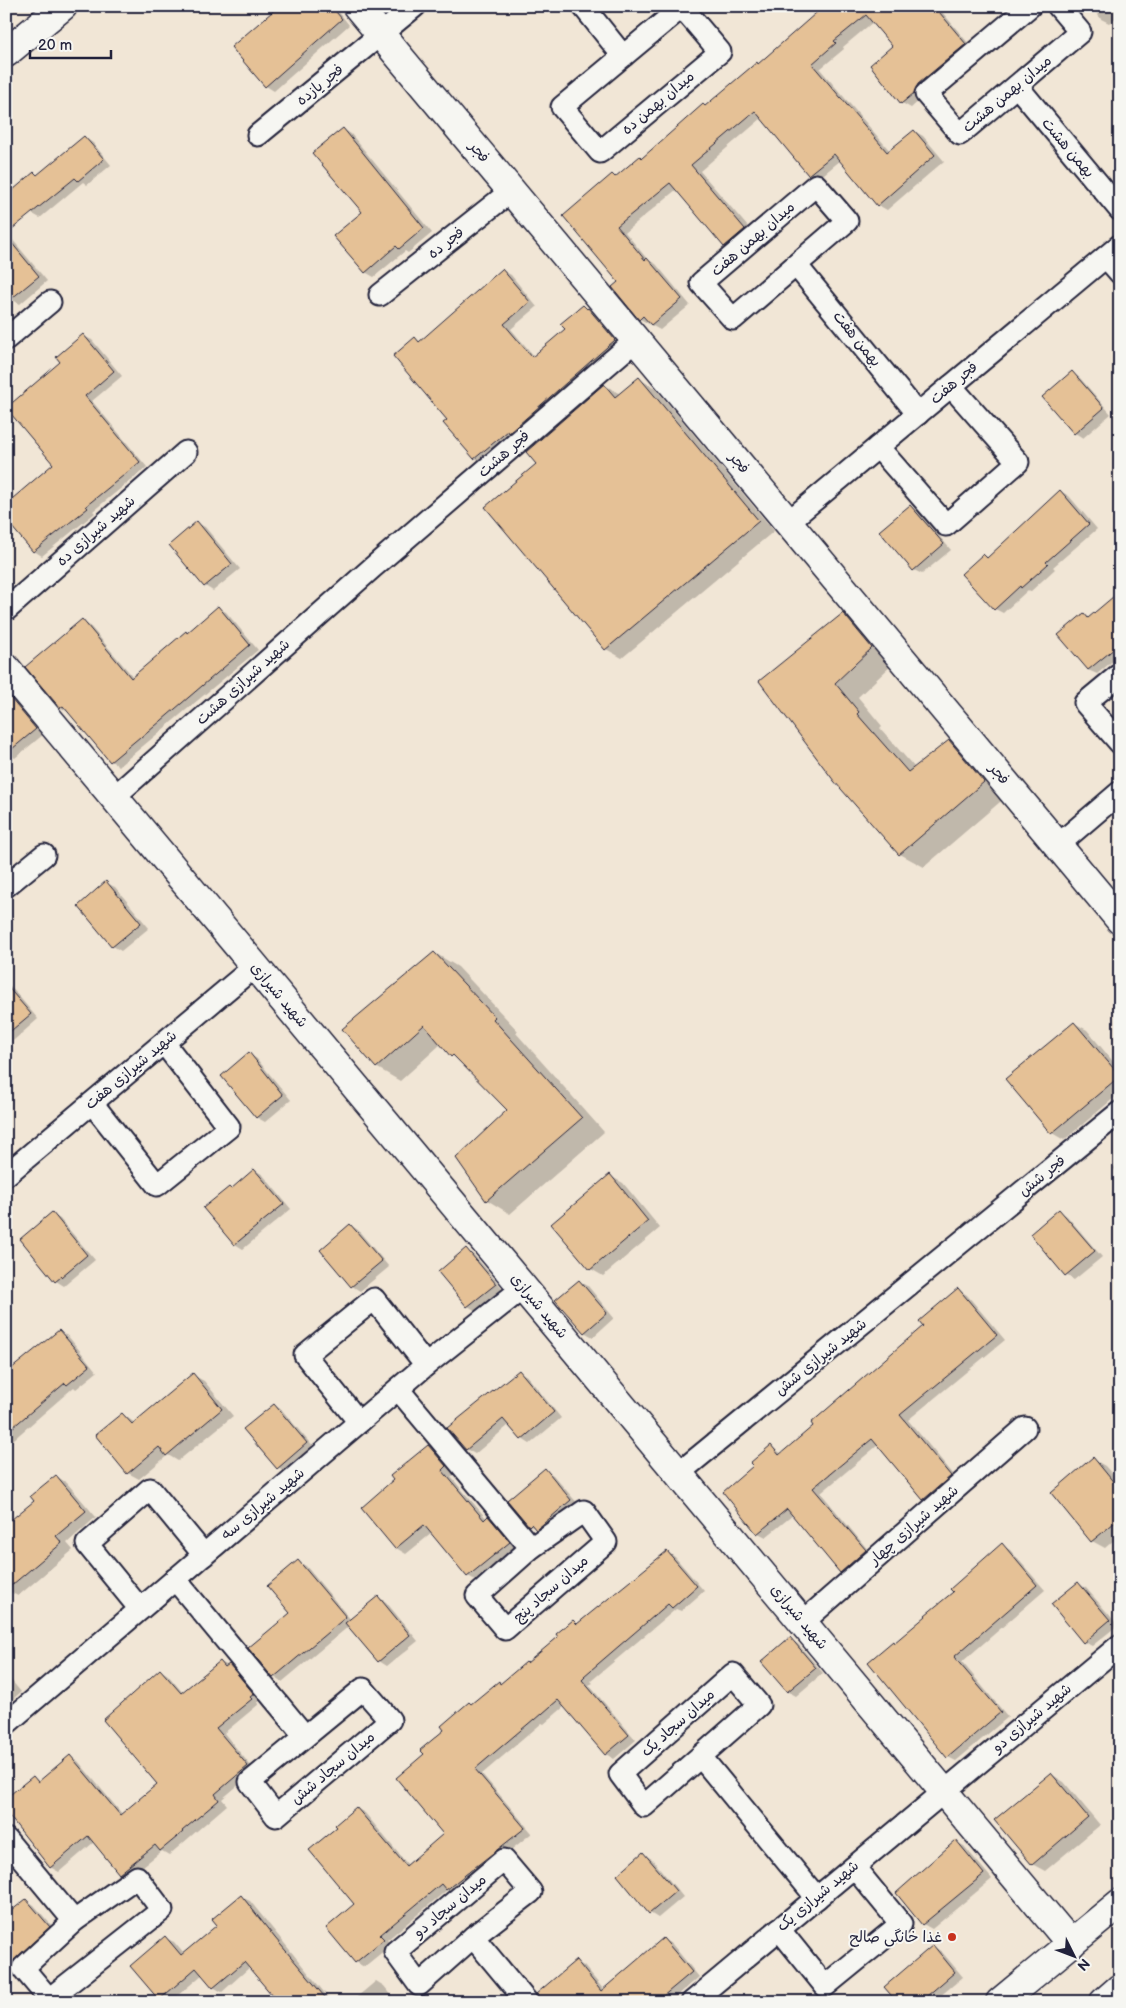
<svg xmlns="http://www.w3.org/2000/svg" width="1126" height="2008" font-family="'Balsamiq Sans','Playpen Sans Arabic',sans-serif">
  <style>
    .shadow { fill: #0003 }
    .building { fill: #e5c196; stroke: #22223b }
    .lines { fill: none; stroke-linecap: round; stroke-linejoin: round }
    .street-casing { stroke: #22223b; stroke-width: 25 }
    .secondary-casing { stroke: #22223b; stroke-width: 31 }
    .street { stroke: #f6f6f2; stroke-width: 21 }
    .secondary { stroke: #f6f6f2; stroke-width: 28 }
    .poi-dot { fill: #c8321e; stroke: #f6f6f2; stroke-width: 2 }
    .labels { text-anchor: middle; dominant-baseline: central; stroke-width: 4; stroke-linejoin: round; paint-order: stroke }
    .street-label { font-size: 15px; fill: #22223b; stroke: #f6f6f2 }
    .poi-label { font-size: 15px; fill: #22223b; stroke: #f6f6f2; text-anchor: end }
  </style>
  <rect width="100%" height="100%" fill="#f1e6d6"/>
  <filter id="ink" filterUnits="userSpaceOnUse"><feTurbulence type="fractalNoise" baseFrequency=".02" numOctaves="2"/><feDisplacementMap in="SourceGraphic" scale="10" xChannelSelector="R" yChannelSelector="G"/><feConvolveMatrix kernelMatrix="1 2 1 2 8 2 1 2 1" color-interpolation-filters="sRGB"/></filter>
  <g filter="url(#ink)">
    <g class="shadow">
      <polygon points="281,6 334,6 349,25 274,91 266,86 232,47"/>
      <polygon points="826,6 937,6 974,50 911,108 902,103 894,46 873,22 843,47 844,49 820,69 890,151 914,131 923,136 944,161 887,210 878,205 841,160 818,179 809,174 762,118 700,171 754,234 734,251 725,246 677,189 625,232 648,260 656,264 690,305 660,330 649,324 640,319 620,282 613,175 617,178 642,159 759,65"/>
      <polygon points="1091,6 1120,6 1120,15 1109,23 1101,19"/>
      <polygon points="343,129 351,134 432,233 408,253 405,251 374,277 365,272 364,212"/>
      <polygon points="85,138 93,143 111,165 87,185 83,182 40,218 31,213 38,176"/>
      <polygon points="6,236 12,239 47,281 20,304 11,299 6,293"/>
      <polygon points="502,270 511,275 537,307 511,329 534,356 567,329 583,306 597,314 623,345 483,463 475,458 448,420 415,339 421,342"/>
      <polygon points="83,336 92,340 122,376 92,401 147,467 93,511 95,513 42,556 34,551 55,464 62,363"/>
      <polygon points="1072,373 1080,378 1111,414 1083,438 1075,433 1044,397"/>
      <polygon points="639,379 655,388 774,531 622,658 606,649 537,464 605,385 620,394"/>
      <polygon points="1060,491 1069,496 1097,529 1053,567 1055,569 1030,592 1028,590 1003,613 995,609 984,555 989,558"/>
      <polygon points="910,506 918,511 951,550 922,574 914,570"/>
      <polygon points="197,523 205,527 240,569 213,591 205,586 171,545"/>
      <polygon points="1120,592 1120,655 1097,674 1088,670 1085,615 1090,618"/>
      <polygon points="218,608 226,612 258,650 119,766 111,761 69,712 61,708 28,668 82,621 90,626 134,678 186,632 188,633"/>
      <polygon points="844,615 867,628 895,662 858,697 882,726 880,728 915,768 950,742 973,755 1007,796 924,867 900,854 761,681"/>
      <polygon points="6,692 10,694 44,734 15,758 6,753"/>
      <polygon points="106,883 115,887 149,928 121,951 113,946 79,906"/>
      <polygon points="435,953 458,967 518,1031 516,1033 604,1132 510,1214 487,1200 457,1158 509,1110 441,1044 400,1081 376,1067"/>
      <polygon points="6,981 38,1019 6,1047"/>
      <polygon points="1074,1023 1087,1030 1120,1070 1120,1093 1064,1140 1052,1133"/>
      <polygon points="249,1054 257,1059 291,1100 265,1122 256,1117"/>
      <polygon points="1120,1162 1120,1176 1113,1168"/>
      <polygon points="255,1170 263,1175 291,1209 243,1249 235,1244 205,1208 232,1190"/>
      <polygon points="610,1176 623,1183 660,1228 603,1276 591,1269"/>
      <polygon points="1059,1211 1067,1216 1102,1257 1074,1280 1066,1275"/>
      <polygon points="52,1214 60,1219 95,1260 64,1286 56,1281"/>
      <polygon points="350,1225 358,1230 389,1267 360,1291 352,1286 321,1250"/>
      <polygon points="466,1250 474,1255 503,1289 476,1311 468,1306 440,1272"/>
      <polygon points="579,1281 588,1286 614,1318 593,1337 584,1332"/>
      <polygon points="959,1290 967,1295 1005,1340 908,1420 959,1481 932,1504 924,1499 878,1445 821,1493 873,1556 849,1577 841,1572 793,1515 766,1537 758,1533 755,1467 772,1447 782,1454 925,1326"/>
      <polygon points="59,1332 68,1336 97,1372 76,1389 74,1387 6,1446 6,1374"/>
      <polygon points="519,1372 527,1376 561,1418 530,1444 522,1439 509,1425 475,1454 466,1449"/>
      <polygon points="193,1375 204,1381 233,1416 178,1461 168,1455 139,1479 128,1473 122,1414 135,1423"/>
      <polygon points="274,1405 282,1410 314,1448 286,1473 278,1468"/>
      <polygon points="428,1446 439,1452 456,1473 451,1477 487,1519 488,1518 499,1524 519,1548 479,1582 468,1576 432,1533 406,1554 396,1548 395,1480"/>
      <polygon points="1093,1459 1105,1466 1120,1483 1120,1535 1105,1548 1092,1541"/>
      <polygon points="545,1470 553,1475 579,1505 545,1533 529,1525"/>
      <polygon points="56,1476 67,1483 96,1517 67,1543 73,1550 18,1596 6,1590 36,1501"/>
      <polygon points="1002,1545 1010,1550 1045,1590 962,1662 1008,1717 956,1761 948,1757 895,1644 955,1592"/>
      <polygon points="667,1552 675,1557 704,1591 681,1611 676,1609 591,1681 593,1683 589,1685 636,1740 614,1759 606,1754 565,1706 544,1724 542,1723 482,1774 532,1833 456,1894 447,1890 387,1940 391,1945 364,1967 356,1962 328,1928 356,1904 339,1827 356,1808 365,1813 408,1865 445,1834 426,1755 472,1705 499,1683 501,1684 560,1637 573,1621 579,1625"/>
      <polygon points="298,1562 306,1566 351,1620 378,1597 386,1602 418,1641 387,1666 379,1661 349,1626 282,1682 274,1677 291,1613"/>
      <polygon points="1078,1584 1086,1588 1118,1625 1092,1646 1084,1642"/>
      <polygon points="790,1639 798,1644 823,1673 796,1696 787,1691"/>
      <polygon points="220,1662 237,1670 261,1699 258,1702 259,1704 224,1733 255,1771 222,1799 227,1805 169,1855 162,1851 128,1878 120,1873 94,1842 59,1872 50,1867 33,1778 40,1782 70,1757 78,1761 123,1815 159,1784 160,1670 168,1675 183,1693"/>
      <polygon points="6,1674 21,1692 6,1705"/>
      <polygon points="1051,1774 1064,1782 1100,1825 1045,1871 1032,1864"/>
      <polygon points="956,1842 964,1846 992,1879 932,1929 923,1924 898,1893"/>
      <polygon points="643,1854 652,1859 683,1897 658,1918 650,1913"/>
      <polygon points="241,1897 250,1901 332,2002 279,2002 250,1967 222,1992 213,1987 203,1974 170,2002 164,2002 160,1999 165,1938 174,1942 184,1954 218,1925"/>
      <polygon points="26,1900 34,1905 57,1932 6,1982 6,1917"/>
      <polygon points="663,1940 672,1944 699,1977 670,2002 550,2002 576,1962 584,1966 604,1990"/>
      <polygon points="934,1947 942,1952 963,1977 933,2002 899,2002"/>
      <polygon points="376,1981 384,1986 397,2002 351,2002"/>
    </g>
    <g class="building">
      <polygon points="279,6 331,6 342,19 265,87 231,47"/>
      <polygon points="824,6 934,6 966,44 918,84 914,93 901,104 870,65 892,46 866,15 834,41 836,43 812,64 887,152 914,130 935,155 877,206 834,154 808,175 755,111 691,165 745,229 724,247 670,183 617,226 645,260 647,258 682,299 651,325 643,316 639,320 612,287 618,282 563,216 612,174 615,177 640,156 642,158 703,104 705,106 757,62 758,64"/>
      <polygon points="343,128 424,228 399,249 396,246 365,273 333,236 362,212 312,153"/>
      <polygon points="84,136 104,159 78,181 75,178 6,234 6,196 34,172 37,175"/>
      <polygon points="6,236 39,276 6,303"/>
      <polygon points="502,269 530,302 504,324 532,357 565,329 560,324 583,305 587,309 588,308 615,340 509,433 508,431 474,459 443,423 447,420 393,356 415,337 419,342"/>
      <polygon points="83,334 114,371 85,396 140,462 86,506 88,508 33,552 6,520 6,504 53,464 6,408 60,362 56,357"/>
      <polygon points="1072,371 1104,408 1074,434 1042,397"/>
      <polygon points="639,377 759,521 605,650 485,507 536,464 526,452 604,384 615,397"/>
      <polygon points="1060,490 1089,524 1046,562 1048,564 1021,588 1020,586 994,610 961,574 983,554 987,558"/>
      <polygon points="910,505 944,544 913,571 879,531"/>
      <polygon points="197,521 232,564 204,587 169,545"/>
      <polygon points="1120,591 1120,644 1088,670 1058,635 1084,613 1088,618"/>
      <polygon points="218,606 250,645 141,738 140,737 110,762 63,706 60,708 25,667 82,619 131,678 186,631 187,633"/>
      <polygon points="843,613 872,648 835,683 859,712 857,714 908,772 949,740 984,782 899,855 834,781 759,681"/>
      <polygon points="6,693 36,729 6,754"/>
      <polygon points="106,881 141,923 112,947 78,906"/>
      <polygon points="434,952 495,1017 493,1019 582,1118 486,1201 456,1158 507,1110 453,1055 451,1057 424,1025 376,1068 342,1029"/>
      <polygon points="6,985 31,1014 6,1035"/>
      <polygon points="1074,1022 1120,1076 1051,1134 1005,1079"/>
      <polygon points="249,1052 283,1095 256,1118 221,1076"/>
      <polygon points="254,1169 284,1204 234,1245 203,1208 229,1187 231,1189"/>
      <polygon points="610,1174 648,1221 590,1270 551,1224"/>
      <polygon points="1059,1209 1095,1251 1065,1276 1030,1234"/>
      <polygon points="52,1212 87,1255 55,1282 20,1239"/>
      <polygon points="350,1224 382,1261 351,1287 320,1250"/>
      <polygon points="466,1248 496,1284 467,1307 438,1272"/>
      <polygon points="579,1280 607,1313 584,1333 555,1300"/>
      <polygon points="958,1288 997,1335 900,1415 951,1476 923,1500 872,1439 813,1488 866,1550 840,1573 787,1509 757,1534 723,1492 753,1466 750,1463 771,1445 779,1455 813,1426 811,1423 923,1326 919,1321"/>
      <polygon points="59,1330 90,1366 67,1385 65,1383 6,1433 6,1373"/>
      <polygon points="519,1370 554,1412 521,1440 503,1419 466,1450 447,1428"/>
      <polygon points="193,1373 222,1409 166,1456 159,1447 127,1474 95,1435 122,1413 132,1424"/>
      <polygon points="274,1404 307,1443 277,1469 243,1429"/>
      <polygon points="428,1445 446,1466 442,1470 484,1520 488,1516 510,1542 467,1577 424,1525 395,1549 361,1508 393,1480 390,1476"/>
      <polygon points="1093,1457 1120,1490 1120,1518 1091,1542 1051,1493"/>
      <polygon points="545,1468 571,1500 536,1530 531,1524 529,1526 507,1500"/>
      <polygon points="56,1475 86,1511 56,1536 62,1543 6,1590 6,1524 34,1501 30,1496"/>
      <polygon points="1002,1543 1037,1585 954,1657 1001,1712 947,1758 868,1662 893,1641 894,1643 926,1616 925,1615 953,1592 950,1589"/>
      <polygon points="667,1551 697,1586 672,1608 668,1604 584,1676 585,1677 582,1680 629,1735 605,1755 558,1700 535,1720 534,1719 475,1769 525,1828 446,1890 441,1884 380,1935 384,1939 355,1963 326,1928 354,1904 309,1850 337,1827 335,1825 356,1807 406,1866 443,1834 396,1778 424,1754 420,1750 444,1730 441,1726 469,1702 471,1704 499,1681 500,1684 526,1662 527,1663 558,1637 556,1634 573,1620 577,1624"/>
      <polygon points="298,1560 346,1617 273,1678 248,1648 290,1613 267,1586"/>
      <polygon points="1078,1582 1110,1620 1083,1643 1051,1604"/>
      <polygon points="378,1596 410,1635 378,1662 345,1623"/>
      <polygon points="790,1637 816,1668 787,1692 761,1662"/>
      <polygon points="220,1661 225,1667 229,1664 254,1694 250,1697 252,1699 216,1728 248,1766 215,1794 219,1800 182,1831 183,1832 160,1851 155,1845 119,1874 88,1836 50,1868 6,1812 6,1798 33,1776 38,1782 70,1755 120,1815 157,1784 103,1720 160,1669 181,1693"/>
      <polygon points="1051,1773 1088,1817 1032,1865 994,1820"/>
      <polygon points="956,1840 984,1874 922,1925 896,1893"/>
      <polygon points="643,1852 676,1891 649,1914 617,1875"/>
      <polygon points="241,1895 275,1938 329,2002 278,2002 244,1962 213,1988 196,1968 159,2000 130,1966 165,1936 181,1955 217,1925 212,1919"/>
      <polygon points="26,1899 50,1927 15,1959 11,1966 6,1970 6,1915"/>
      <polygon points="663,1938 692,1972 656,2002 539,2002 536,1994 576,1960 601,1991"/>
      <polygon points="933,1945 955,1972 920,2002 897,2002 884,1987"/>
    </g>
    <g class="lines">
      <g class="street-casing">
        <g id="street">
          <polyline points="583,6 623,56"/>
          <polyline points="1030,6 926,94 960,134 1080,32 1058,6"/>
          <polygon points="682,7 720,52 600,152 562,107"/>
          <polyline points="1017,86 1120,210"/>
          <polyline points="258,135 415,6"/>
          <polygon points="816,185 847,221 733,319 701,283"/>
          <polyline points="1106,257 1120,273"/>
          <polyline points="796,265 918,414"/>
          <polyline points="380,295 511,191"/>
          <polyline points="6,339 50,302"/>
          <polyline points="878,447 946,525 1018,462 951,386"/>
          <polyline points="788,522 1120,245"/>
          <polyline points="6,610 186,452"/>
          <polyline points="1120,674 1085,703 1120,743"/>
          <polyline points="114,797 372,568 636,340"/>
          <polyline points="1058,845 1120,792"/>
          <polyline points="6,886 44,855"/>
          <polyline points="92,1103 157,1185 229,1127 164,1043"/>
          <polyline points="6,1175 255,966"/>
          <polyline points="398,1389 531,1548"/>
          <polyline points="359,1422 305,1355 374,1299 426,1365"/>
          <polyline points="679,1473 1120,1112"/>
          <polygon points="584,1511 606,1542 505,1629 477,1596 531,1548"/>
          <polyline points="175,1579 304,1735"/>
          <polyline points="140,1609 87,1544 150,1489 204,1555"/>
          <polyline points="803,1622 1025,1428"/>
          <polygon points="733,1674 759,1705 644,1806 620,1774"/>
          <polygon points="363,1689 390,1720 276,1816 250,1782"/>
          <polyline points="6,1724 426,1365 524,1287"/>
          <polyline points="701,1757 817,1898"/>
          <polyline points="6,1839 74,1921"/>
          <polygon points="504,1860 531,1892 473,1937 419,1985 395,1952"/>
          <polygon points="137,1877 162,1910 49,1999 23,1968 74,1921"/>
          <polyline points="779,1929 825,1986 901,1924 854,1867"/>
          <polyline points="473,1937 527,2002"/>
          <polyline points="692,2002 1120,1645"/>
        </g>
      </g>
      <g class="secondary-casing">
        <g id="secondary">
          <polyline points="357,6 1120,920"/>
          <polyline points="6,53 63,6"/>
          <polyline points="6,668 1071,1944"/>
          <polyline points="1000,2002 1120,1903"/>
          <polyline points="1104,2002 1120,1988"/>
        </g>
      </g>
      <use href="#street" class="street"/>
      <use href="#secondary" class="secondary"/>
    </g>
  </g>
  <circle class="poi-dot" cx="952" cy="1937" r="5"/>
  <g class="labels">
    <g class="street-label">
      <text transform="translate(320 85) rotate(-39)">فجر یازده</text>
      <text transform="translate(1007 94) rotate(-40)">میدان بهمن هشت</text>
      <text transform="translate(658 103) rotate(-40)">میدان بهمن ده</text>
      <text transform="translate(1068 148) rotate(50)">بهمن هشت</text>
      <text transform="translate(479 152) rotate(50)">فجر</text>
      <text transform="translate(753 239) rotate(-41)">میدان بهمن هفت</text>
      <text transform="translate(446 243) rotate(-38)">فجر ده</text>
      <text transform="translate(857 339) rotate(51)">بهمن هفت</text>
      <text transform="translate(954 383) rotate(-40)">فجر هفت</text>
      <text transform="translate(504 454) rotate(-41)">فجر هشت</text>
      <text transform="translate(739 463) rotate(50)">فجر</text>
      <text transform="translate(96 531) rotate(-41)">شهید شیرازی ده</text>
      <text transform="translate(243 682) rotate(-42)">شهید شیرازی هشت</text>
      <text transform="translate(999 774) rotate(50)">فجر</text>
      <text transform="translate(279 995) rotate(50)">شهید شیرازی</text>
      <text transform="translate(131 1070) rotate(-40)">شهید شیرازی هفت</text>
      <text transform="translate(1042 1176) rotate(-39)">فجر شش</text>
      <text transform="translate(539 1306) rotate(50)">شهید شیرازی</text>
      <text transform="translate(821 1357) rotate(-39)">شهید شیرازی شش</text>
      <text transform="translate(263 1504) rotate(-40)">شهید شیرازی سه</text>
      <text transform="translate(914 1525) rotate(-41)">شهید شیرازی چهار</text>
      <text transform="translate(551 1589) rotate(-41)">میدان سجاد پنج</text>
      <text transform="translate(799 1617) rotate(50)">شهید شیرازی</text>
      <text transform="translate(1032 1718) rotate(-40)">شهید شیرازی دو</text>
      <text transform="translate(678 1723) rotate(-42)">میدان سجاد یک</text>
      <text transform="translate(333 1768) rotate(-40)">میدان سجاد شش</text>
      <text transform="translate(818 1896) rotate(-40)">شهید شیرازی یک</text>
      <text transform="translate(450 1906) rotate(-40)">میدان سجاد دو</text>
    </g>
    <g class="poi-label">
      <text x="942" y="1937">غذا خانگی صالح</text>
    </g>
  </g>
  <rect width="1126" height="2008" fill="none" stroke="#f6f6f2" stroke-width="25"/>
  <rect x="12" y="12" width="1101" height="1983" fill="none" stroke="#22223b" stroke-width="2" filter="url(#ink)"/>
  <g transform="translate(1074 1956) rotate(132)" stroke="#f6f6f2" stroke-width="4" paint-order="stroke">
  <path d="M0-4L9 19L0 12L-9 19Z" fill="#22223b"/>
  <text y="-8" font-size="14" font-weight="bold" text-anchor="middle" fill="#22223b">N</text>
  </g>
  <path d="M30 50v8h81v-8" fill="none" stroke="#22223b" stroke-width="2.5"/>
  <text x="38" y="50" font-size="15" fill="#22223b" stroke="#f6f6f2" stroke-width="4" paint-order="stroke">20 m</text>
</svg>
